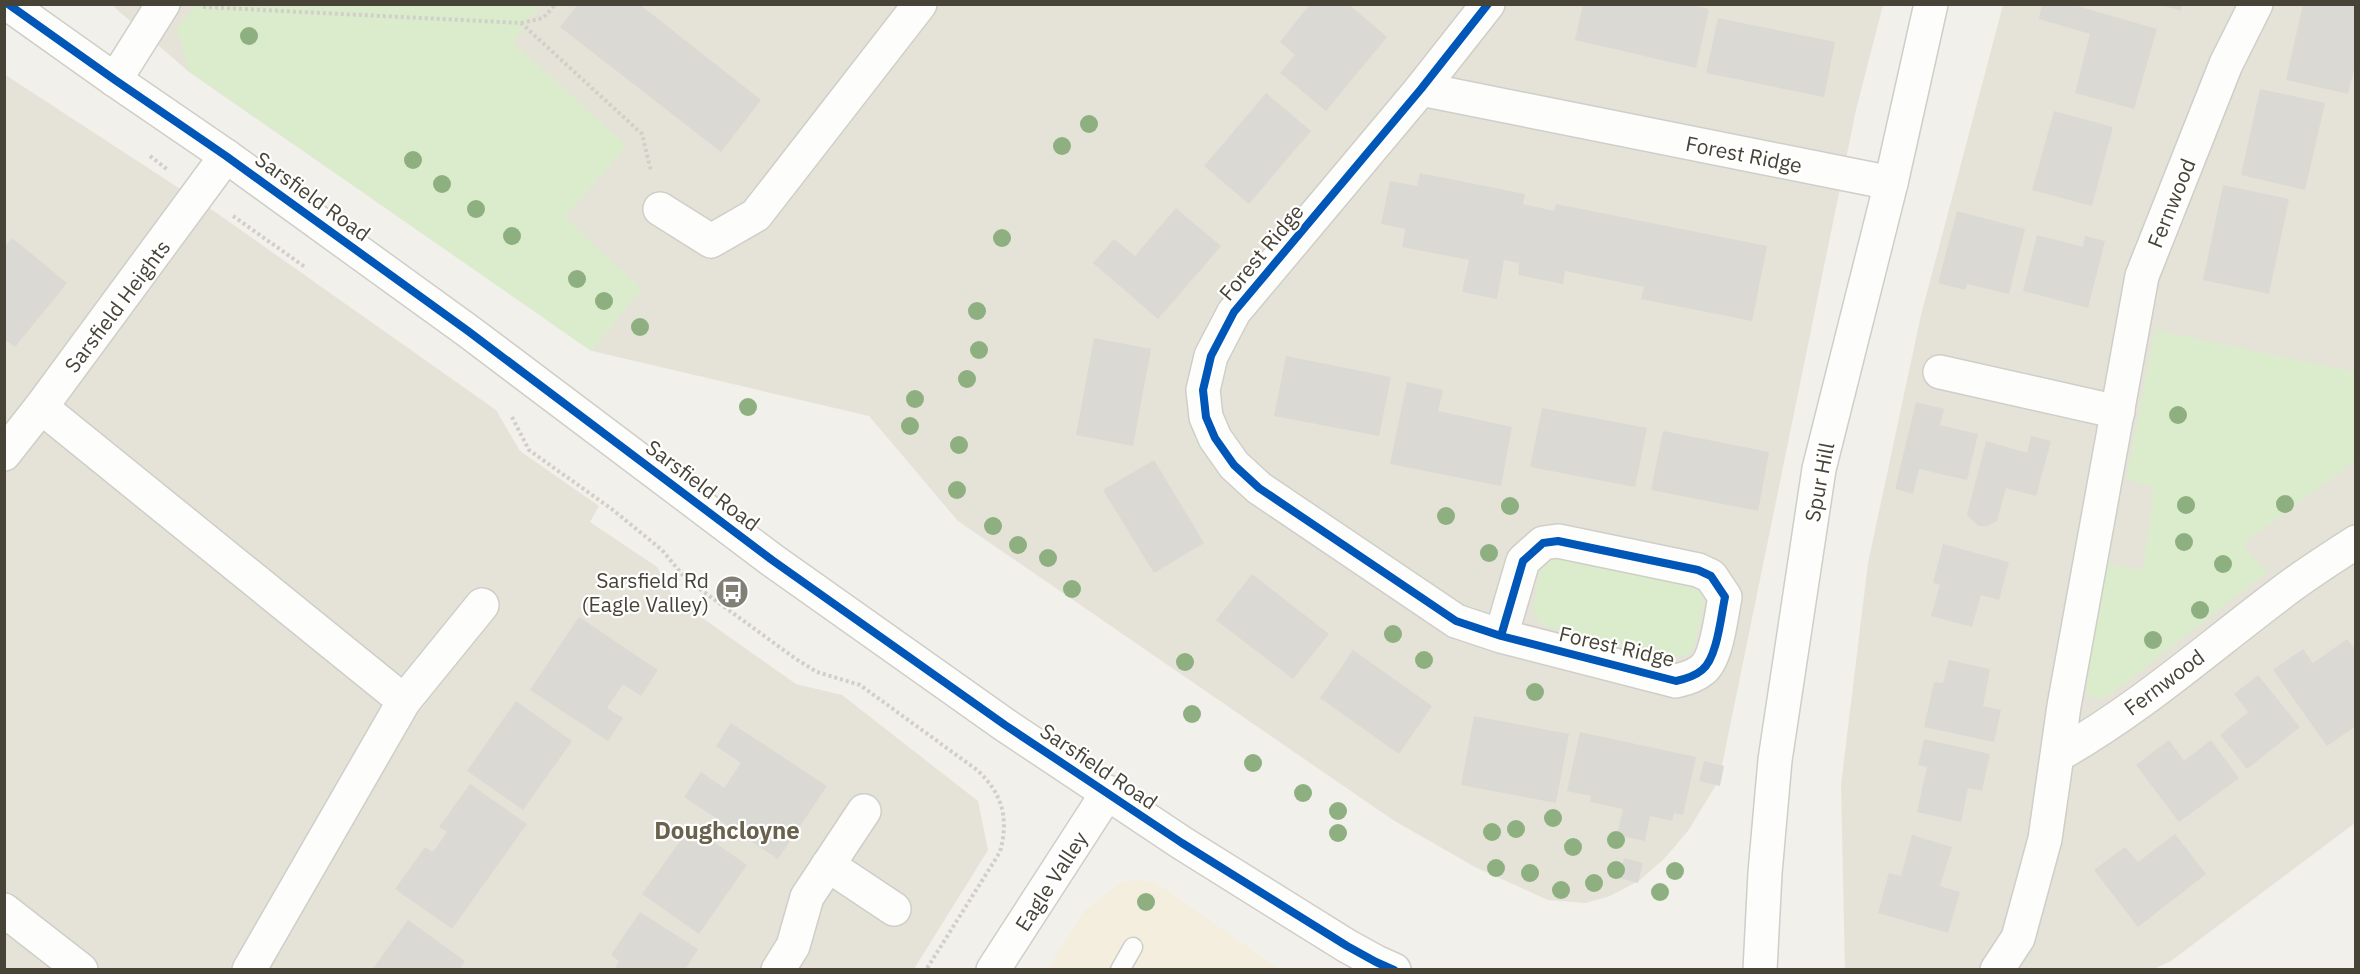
<svg xmlns="http://www.w3.org/2000/svg" width="2360" height="974" font-family="'IBM Plex Sans',sans-serif">
  <style>
    .residential { fill: #e5e3d8 }
    .commercial { fill: #f4eede }
    .green { fill: #daeccb }
    .building { fill: #dbd9d3 }
    .lines { fill: none; stroke-linecap: round; stroke-linejoin: round }
    .service-casing { stroke: #cfcec8; stroke-width: 21 }
    .minor-casing { stroke: #cfcec8; stroke-width: 36 }
    .tertiary-casing { stroke: #cfcec8; stroke-width: 36 }
    .path { stroke: #d2cfcb; stroke-width: 4; stroke-dasharray: 3 3; stroke-linecap: butt }
    .service { stroke: #fdfdfc; stroke-width: 18 }
    .minor { stroke: #fdfdfc; stroke-width: 33 }
    .tertiary { stroke: #fdfdfc; stroke-width: 33 }
    .cycleway-casing { stroke: #fff; stroke-width: 11 }
    .cycleway { stroke: #0057b8; stroke-width: 8 }
    .tree { fill: #8eb080 }
    .labels { text-anchor: middle; dominant-baseline: central; stroke-width: 4.5; stroke-linejoin: round; paint-order: stroke }
    .street-label { font-size: 21px; fill: #474336; stroke: #fff }
    .poi-label { font-size: 21px; fill: #474336; stroke: #fff; text-anchor: end }
    .quarter-label { font-size: 24px; font-weight: bold; fill: #6a624d; stroke: #fff }
  </style>
  <rect width="100%" height="100%" fill="#f1f0eb"/>
  <g class="residential">
    <polygon points="115,4 1883,5 1856,110 1719,780 1688,831 1664,859 1640,880 1610,896 1586,903 1548,900 1475,867 1393,820 958,521 869,416 592,351 189,72 114,7"/>
    <polygon points="2003,5 2355,5 2355,823 2171,961 2154,969 1845,970 1841,785 1868,563 1921,315"/>
    <polygon points="4,74 211,209 496,410 520,451 599,506 590,522 657,567 674,598 796,684 842,695 978,801 988,850 914,969 5,969"/>
  </g>
  <polygon class="commercial" points="1137,880 1155,882 1279,969 1047,970 1085,910 1120,883"/>
  <g class="green">
    <polygon points="197,4 539,5 513,43 627,146 564,217 642,289 591,351 189,71 177,28"/>
    <polygon points="2155,330 2355,372 2355,464 2354,462 2245,542 2245,548 2267,572 2108,696 2096,699 2090,697 2086,688 2107,564 2143,570 2154,486 2126,480"/>
    <polygon points="1559,558 1686,584 1701,593 1704,602 1694,648 1686,656 1674,657 1546,627 1537,619 1533,608 1540,569 1550,559"/>
  </g>
  <g class="building">
    <polygon points="578,4 639,4 761,100 721,152 560,27"/>
    <polygon points="1310,4 1348,4 1387,37 1326,111 1280,73 1295,55 1280,42"/>
    <polygon points="1583,4 1688,4 1709,9 1696,68 1575,40"/>
    <polygon points="2042,4 2070,4 2157,29 2134,109 2075,93 2090,34 2039,19"/>
    <polygon points="2158,4 2182,4 2181,11"/>
    <polygon points="2303,4 2356,4 2356,61 2348,94 2286,80"/>
    <polygon points="1718,18 1835,42 1824,97 1706,73"/>
    <polygon points="2260,89 2325,103 2305,190 2241,175"/>
    <polygon points="1266,93 1311,131 1249,204 1204,166"/>
    <polygon points="2054,111 2113,127 2092,206 2032,190"/>
    <polygon points="1420,173 1525,194 1523,204 1554,211 1556,204 1767,246 1752,321 1641,299 1644,287 1565,271 1563,284 1518,275 1519,263 1504,260 1497,299 1462,292 1469,260 1402,247 1405,229 1381,224 1390,181 1417,186"/>
    <polygon points="2223,185 2289,199 2269,294 2203,280"/>
    <polygon points="1176,208 1221,246 1158,319 1093,263 1114,239 1135,256"/>
    <polygon points="1957,211 2025,229 2009,294 1967,284 1965,290 1938,283"/>
    <polygon points="2037,235 2083,247 2085,236 2105,241 2088,308 2023,291"/>
    <polygon points="12,238 67,283 15,347 4,339 4,248"/>
    <polygon points="1094,338 1151,349 1133,446 1076,435"/>
    <polygon points="1286,356 1391,377 1379,436 1274,416"/>
    <polygon points="1407,382 1443,390 1438,411 1512,427 1501,486 1390,464"/>
    <polygon points="1916,402 1944,409 1940,425 1978,434 1967,480 1919,469 1913,494 1895,489"/>
    <polygon points="1542,408 1647,428 1635,487 1530,467"/>
    <polygon points="1663,431 1769,452 1758,511 1651,490"/>
    <polygon points="2031,436 2051,441 2036,496 2006,488 1997,521 1987,526 1979,526 1967,515 1986,441 2027,453"/>
    <polygon points="1154,460 1204,543 1154,573 1103,490"/>
    <polygon points="1943,544 2009,562 1999,600 1981,595 1972,627 1931,616 1940,585 1933,583"/>
    <polygon points="1252,574 1329,634 1293,679 1216,620"/>
    <polygon points="579,617 658,670 641,696 623,684 607,708 623,718 608,741 530,690"/>
    <polygon points="2347,639 2356,651 2356,726 2327,746 2273,670 2303,649 2313,663"/>
    <polygon points="1353,650 1432,706 1399,754 1320,698"/>
    <polygon points="1949,660 1990,669 1983,706 2001,710 1994,742 1924,727 1934,682 1943,683"/>
    <polygon points="2258,675 2300,727 2247,769 2220,735 2248,712 2234,694"/>
    <polygon points="516,701 572,741 523,810 467,771"/>
    <polygon points="1474,716 1569,734 1556,803 1461,785"/>
    <polygon points="731,723 827,786 778,859 684,797 701,772 724,788 741,763 716,746"/>
    <polygon points="1580,732 1696,757 1683,815 1674,813 1672,821 1650,816 1645,841 1617,835 1623,809 1590,802 1591,796 1567,791"/>
    <polygon points="1924,739 1990,754 1982,791 1968,788 1961,822 1917,812 1927,767 1918,765"/>
    <polygon points="2169,740 2184,761 2211,740 2239,778 2179,822 2136,765"/>
    <polygon points="1704,761 1724,766 1720,786 1699,781"/>
    <polygon points="470,784 527,824 452,929 395,889 425,847 433,852 447,832 439,827"/>
    <polygon points="691,826 747,865 699,934 642,894"/>
    <polygon points="2175,834 2206,874 2138,927 2094,870 2125,847 2138,862"/>
    <polygon points="1912,835 1952,847 1940,886 1960,892 1948,933 1878,913 1889,873 1901,876"/>
    <polygon points="1624,858 1643,863 1638,883 1619,878"/>
    <polygon points="640,912 698,949 685,970 614,970 619,961 611,955"/>
    <polygon points="408,920 465,961 459,970 372,970"/>
  </g>
  <g class="lines">
    <g class="service-casing">
      <polyline id="service" points="1120,970 1133,947"/>
    </g>
    <g class="minor-casing">
      <g id="minor">
        <path d="M 1488,4 L 1421,89 L 1234,312 L 1211,356 L 1203,390 L 1206,417 L 1215,438 L 1234,465 L 1259,488 L 1456,621 L 1501,636 L 1676,681 C 1685,679 1695,676 1702,670 C 1717,659 1721,616 1725,597 L 1711,576 L 1698,570 L 1558,541 L 1543,543 L 1523,561 L 1501,636"/>
        <polyline points="115,80 163,4"/>
        <polyline points="1421,89 1891,183"/>
        <polyline points="660,209 711,241 756,215 920,4"/>
        <polyline points="1940,372 2118,412"/>
        <polyline points="41,407 404,701"/>
        <polyline points="4,454 41,407 226,156"/>
        <path d="M 2058,755 C 2138,710 2207,649 2280,594 C 2304,575 2330,559 2356,542"/>
        <polyline points="828,865 894,909"/>
        <polyline points="4,910 81,970"/>
        <polyline points="249,970 404,701 482,605"/>
        <polyline points="778,970 793,946 807,897 864,811"/>
        <polyline points="993,970 1108,792"/>
        <polyline points="1997,970 2018,938 2045,839 2064,706 2142,276 2226,64 2256,4"/>
      </g>
    </g>
    <g class="tertiary-casing">
      <g id="tertiary">
        <polyline points="8,4 115,80 226,156 468,331 772,560 1005,725 1182,843 1347,946 1376,962 1394,970"/>
        <polyline points="1760,970 1765,873 1775,760 1819,469 1891,183 1931,4"/>
      </g>
    </g>
    <g class="path">
      <polyline points="203,7 521,23 642,134 651,171"/>
      <polyline points="521,23 543,18 556,4"/>
      <polyline points="150,156 168,170"/>
      <polyline points="233,216 305,267"/>
      <path d="M 512,417 L 529,450 L 613,510 L 662,550 L 686,579 L 796,659 L 817,672 L 860,685 L 977,770 C 1003,794 1009,819 1000,852 L 926,970"/>
    </g>
    <use href="#service" class="service"/>
    <use href="#minor" class="minor"/>
    <use href="#tertiary" class="tertiary"/>
    <g class="cycleway-casing">
      <g id="cycleway">
        <polyline points="8,4 115,80 226,156 468,331 772,560 1005,725 1182,843 1347,946 1376,962 1394,970"/>
        <path d="M 1488,4 L 1421,89 L 1234,312 L 1211,356 L 1203,390 L 1206,417 L 1215,438 L 1234,465 L 1259,488 L 1456,621 L 1501,636 L 1676,681 C 1685,679 1695,676 1702,670 C 1717,659 1721,616 1725,597 L 1711,576 L 1698,570 L 1558,541 L 1543,543 L 1523,561 L 1501,636"/>
      </g>
    </g>
    <use href="#cycleway" class="cycleway"/>
  </g>
  <g class="tree">
    <circle cx="249" cy="36" r="9"/>
    <circle cx="1089" cy="124" r="9"/>
    <circle cx="1062" cy="146" r="9"/>
    <circle cx="413" cy="160" r="9"/>
    <circle cx="442" cy="184" r="9"/>
    <circle cx="476" cy="209" r="9"/>
    <circle cx="512" cy="236" r="9"/>
    <circle cx="1002" cy="238" r="9"/>
    <circle cx="577" cy="279" r="9"/>
    <circle cx="604" cy="301" r="9"/>
    <circle cx="977" cy="311" r="9"/>
    <circle cx="640" cy="327" r="9"/>
    <circle cx="979" cy="350" r="9"/>
    <circle cx="967" cy="379" r="9"/>
    <circle cx="915" cy="399" r="9"/>
    <circle cx="748" cy="407" r="9"/>
    <circle cx="2178" cy="415" r="9"/>
    <circle cx="910" cy="426" r="9"/>
    <circle cx="959" cy="445" r="9"/>
    <circle cx="957" cy="490" r="9"/>
    <circle cx="2285" cy="504" r="9"/>
    <circle cx="2186" cy="505" r="9"/>
    <circle cx="1510" cy="506" r="9"/>
    <circle cx="1446" cy="516" r="9"/>
    <circle cx="993" cy="526" r="9"/>
    <circle cx="2184" cy="542" r="9"/>
    <circle cx="1018" cy="545" r="9"/>
    <circle cx="1489" cy="553" r="9"/>
    <circle cx="1048" cy="558" r="9"/>
    <circle cx="2223" cy="564" r="9"/>
    <circle cx="1072" cy="589" r="9"/>
    <circle cx="2200" cy="610" r="9"/>
    <circle cx="1393" cy="634" r="9"/>
    <circle cx="2153" cy="640" r="9"/>
    <circle cx="1424" cy="660" r="9"/>
    <circle cx="1185" cy="662" r="9"/>
    <circle cx="1535" cy="692" r="9"/>
    <circle cx="1192" cy="714" r="9"/>
    <circle cx="1253" cy="763" r="9"/>
    <circle cx="1303" cy="793" r="9"/>
    <circle cx="1338" cy="811" r="9"/>
    <circle cx="1553" cy="818" r="9"/>
    <circle cx="1516" cy="829" r="9"/>
    <circle cx="1492" cy="832" r="9"/>
    <circle cx="1338" cy="833" r="9"/>
    <circle cx="1616" cy="840" r="9"/>
    <circle cx="1573" cy="847" r="9"/>
    <circle cx="1496" cy="868" r="9"/>
    <circle cx="1616" cy="870" r="9"/>
    <circle cx="1675" cy="871" r="9"/>
    <circle cx="1530" cy="873" r="9"/>
    <circle cx="1594" cy="883" r="9"/>
    <circle cx="1561" cy="890" r="9"/>
    <circle cx="1660" cy="892" r="9"/>
    <circle cx="1146" cy="902" r="9"/>
  </g>
  <defs>
    <g id="bus-disc" transform="scale(1.725)"><circle r="9.5" fill="#828075" stroke="#fff"/><path d="M-5-6H5V4H4V6H2V4H-2V6H-4V4H-5ZM-3.5-4V0h7V-4ZM-3.5 1.2v1.5H-2V1.2ZM2 1.2v1.5H3.5V1.2Z" fill="#fff"/></g>
  </defs>
  <g fill-rule="evenodd">
    <use href="#bus-disc" x="732" y="592"/>
  </g>
  <g class="labels">
    <g class="street-label">
      <text transform="translate(1744 154) rotate(11)">Forest Ridge</text>
      <text transform="translate(313 196) rotate(36)">Sarsfield Road</text>
      <text transform="translate(2171 203) rotate(-68)">Fernwood</text>
      <text transform="translate(1261 252) rotate(-50)">Forest Ridge</text>
      <text transform="translate(117 306) rotate(-53)">Sarsfield Heights</text>
      <text transform="translate(1819 482) rotate(-79)">Spur Hill</text>
      <text transform="translate(703 485) rotate(37)">Sarsfield Road</text>
      <text transform="translate(1617 646) rotate(13)">Forest Ridge</text>
      <text transform="translate(2164 682) rotate(-37)">Fernwood</text>
      <text transform="translate(1099 766) rotate(34)">Sarsfield Road</text>
      <text transform="translate(1051 881) rotate(-57)">Eagle Valley</text>
    </g>
    <g class="poi-label">
      <text x="709" y="580">Sarsfield Rd<tspan x="709" dy="24">(Eagle Valley)</tspan></text>
    </g>
    <g class="quarter-label">
      <text x="727" y="830">Doughcloyne</text>
    </g>
  </g>
  <rect width="2360" height="974" fill="none" stroke="#474336" stroke-width="12"/>
</svg>
